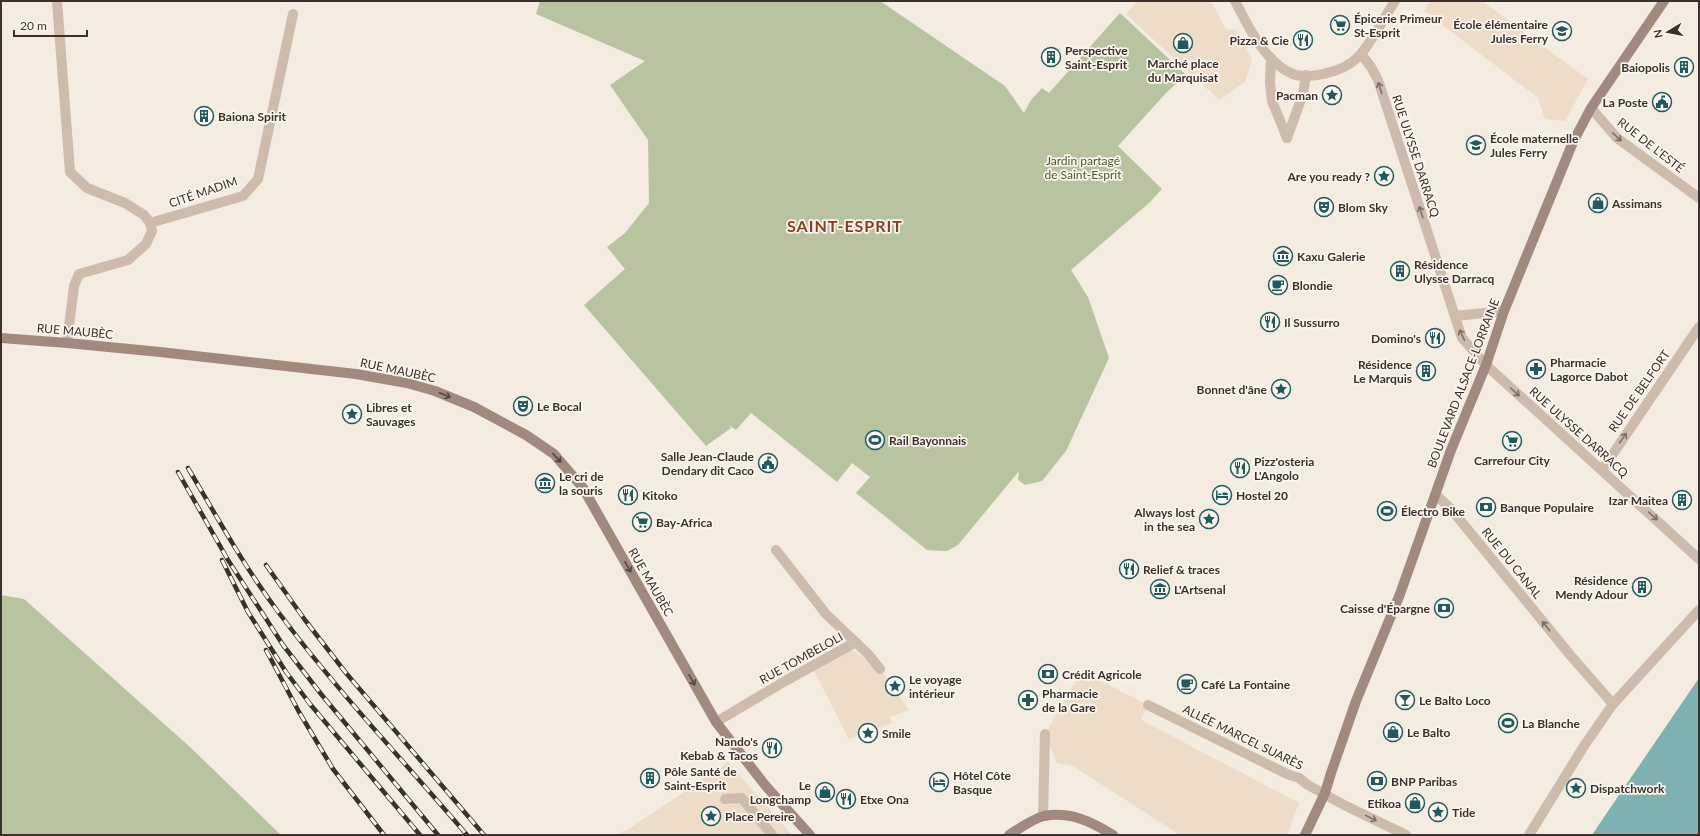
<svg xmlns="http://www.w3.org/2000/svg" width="1700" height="836" font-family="Lato,sans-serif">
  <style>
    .green { fill: #b8c4a0 }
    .plaza { fill: #ecdcc8 }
    .water { fill: #7fb0b2 }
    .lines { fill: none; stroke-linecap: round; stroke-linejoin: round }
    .minor { stroke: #cdbbac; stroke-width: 10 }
    .secondary { stroke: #a18a7d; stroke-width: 10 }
    .rail-casing { stroke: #3b302b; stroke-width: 4.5 }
    .rail { stroke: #fbf5ee; stroke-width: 3; stroke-dasharray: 9; stroke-linecap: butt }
    .oneway { stroke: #7d6f65 }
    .oneway2 { stroke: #544640 }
    .labels { text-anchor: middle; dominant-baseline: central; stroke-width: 3.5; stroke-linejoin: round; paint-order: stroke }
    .poi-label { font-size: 12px; font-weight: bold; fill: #3b302b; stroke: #fbf5ee; text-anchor: start }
    .street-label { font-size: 12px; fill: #3b302b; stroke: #fbf5ee }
    .park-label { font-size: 12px; fill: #4a5a2e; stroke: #fbf5ee }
    .district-label { font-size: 16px; font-weight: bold; letter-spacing: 1px; fill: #8c3b22; stroke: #fbf5ee }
  </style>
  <rect width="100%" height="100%" fill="#f4ebe1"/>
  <g class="green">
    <polygon points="540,1 880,1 1005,86 1024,113 1031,100 1042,88 1049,93 1120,13 1186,75 1166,93 1118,146 1162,189 1149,203 1071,270 1088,297 1109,358 1066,451 1042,481 1025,485 1018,480 1019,471 958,545 947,551 927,550 856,493 870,477 852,463 837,482 751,413 736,430 729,425 731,428 706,446 584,305 625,269 607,247 625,233 649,203 648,140 610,85 645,61 536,14"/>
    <polygon points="1,595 24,599 190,747 281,835 1,835"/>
  </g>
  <g class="plaza">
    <polygon points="1138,1 1211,1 1226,29 1236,30 1252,60 1245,82 1219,100 1126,14"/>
    <polygon points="1430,1 1482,1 1588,79 1565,121 1545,119 1538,98 1424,11"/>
    <polygon points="852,650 880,669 909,710 890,717 892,723 849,739 813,669"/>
    <polygon points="1081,671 1148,705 1141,719 1145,722 1299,803 1287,835 1180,835 1073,766 1057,763 1045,734"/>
    <polygon points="728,762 792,835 619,835 723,766"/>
  </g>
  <polygon class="water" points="1699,678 1699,835 1592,835 1602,820"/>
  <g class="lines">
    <g class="minor">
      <polyline points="57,1 70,172 87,188 125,203 144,215 150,223 152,231 146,244 128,260 79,274 74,286 67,343"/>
      <path d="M 1235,1 C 1248,26 1265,63 1293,74 C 1301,77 1315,76 1323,74 C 1338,71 1350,66 1360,55 C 1372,42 1385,16 1395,1"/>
      <polyline points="1361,54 1371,67 1378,80 1462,338 1486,365 1699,559"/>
      <polyline points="1271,58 1270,83 1272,101 1287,138"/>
      <polyline points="1591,108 1617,138 1699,198"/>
      <polyline points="1287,138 1303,94 1306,75"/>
      <polyline points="150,223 243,196 258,179 293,14"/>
      <polyline points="1455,316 1504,311"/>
      <polyline points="1602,470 1699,327"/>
      <polyline points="1436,495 1451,509 1571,656 1613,704"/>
      <polyline points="776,550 826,614 869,655 880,669"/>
      <polyline points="1148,705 1287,774 1299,778 1308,785 1344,805 1406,835"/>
      <polyline points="716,722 787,680 856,642"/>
      <polyline points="725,799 742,798 772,835"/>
      <polyline points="1043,816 1045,734"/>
      <polyline points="1529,835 1584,746 1613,704 1699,610"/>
    </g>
    <g class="secondary">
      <polyline points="1,338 67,343 160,352 356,374 407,383 435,391 474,407 526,435 554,454 583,488 716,722 765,785 810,835"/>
      <path d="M 1009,835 C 1019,829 1032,819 1044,816 C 1070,811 1092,822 1113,835"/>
      <polyline points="1305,835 1325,793 1331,773 1356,701 1400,594 1451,450 1486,365 1504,311 1573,142 1591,108 1664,1"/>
    </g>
    <g class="rail-casing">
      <g id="rail">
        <path d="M 188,468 C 217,517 245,568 279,613 C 337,691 404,761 467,835"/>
        <polyline points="178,472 228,560 283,645 321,694 438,835"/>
        <polyline points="222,560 248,612 286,672 310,704 420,835"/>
        <polyline points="266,565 305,620 346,673 484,835"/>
        <polyline points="266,650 299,712 333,769 384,835"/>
      </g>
    </g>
    <use href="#rail" class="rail"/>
  </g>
  <defs><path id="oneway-shaft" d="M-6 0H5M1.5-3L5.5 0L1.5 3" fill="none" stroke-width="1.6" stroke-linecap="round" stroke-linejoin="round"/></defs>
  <g class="oneway">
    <use href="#oneway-shaft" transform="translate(1380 88) rotate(-108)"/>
    <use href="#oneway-shaft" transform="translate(1617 137) rotate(43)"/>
    <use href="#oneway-shaft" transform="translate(1421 212) rotate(-108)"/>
    <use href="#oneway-shaft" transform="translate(1462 335) rotate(-115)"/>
    <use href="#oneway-shaft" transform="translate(1515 392) rotate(42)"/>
    <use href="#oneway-shaft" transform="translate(1623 438) rotate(-55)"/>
    <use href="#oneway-shaft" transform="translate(1653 516) rotate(42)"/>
    <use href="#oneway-shaft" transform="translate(1546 626) rotate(-129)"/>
    <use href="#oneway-shaft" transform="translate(1371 818) rotate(26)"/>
  </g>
  <g class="oneway2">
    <use href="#oneway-shaft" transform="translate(445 395) rotate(23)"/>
    <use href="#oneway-shaft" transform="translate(557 458) rotate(47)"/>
    <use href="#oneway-shaft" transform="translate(628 567) rotate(60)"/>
    <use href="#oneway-shaft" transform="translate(692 680) rotate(60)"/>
  </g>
  <defs>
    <g id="supermarket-ring" transform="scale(1)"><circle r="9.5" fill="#fbf5ee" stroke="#1f5a5e" stroke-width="1.5"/><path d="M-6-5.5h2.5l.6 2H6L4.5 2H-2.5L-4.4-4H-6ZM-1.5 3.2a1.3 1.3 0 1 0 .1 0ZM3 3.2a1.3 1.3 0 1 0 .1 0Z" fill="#1f5a5e"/></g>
    <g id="school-ring" transform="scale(1)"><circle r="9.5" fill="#fbf5ee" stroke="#1f5a5e" stroke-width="1.5"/><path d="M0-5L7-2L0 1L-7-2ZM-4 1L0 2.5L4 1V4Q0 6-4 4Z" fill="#1f5a5e"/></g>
    <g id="restaurant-ring" transform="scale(1)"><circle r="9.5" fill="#fbf5ee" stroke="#1f5a5e" stroke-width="1.5"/><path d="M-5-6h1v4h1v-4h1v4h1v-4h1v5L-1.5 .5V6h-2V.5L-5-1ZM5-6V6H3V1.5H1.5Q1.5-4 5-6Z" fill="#1f5a5e"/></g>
    <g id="shop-ring" transform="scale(1)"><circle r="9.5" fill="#fbf5ee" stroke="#1f5a5e" stroke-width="1.5"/><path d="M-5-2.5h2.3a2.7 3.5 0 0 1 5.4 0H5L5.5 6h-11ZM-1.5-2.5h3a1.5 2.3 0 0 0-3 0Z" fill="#1f5a5e"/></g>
    <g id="building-ring" transform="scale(1)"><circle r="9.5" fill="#fbf5ee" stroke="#1f5a5e" stroke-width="1.5"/><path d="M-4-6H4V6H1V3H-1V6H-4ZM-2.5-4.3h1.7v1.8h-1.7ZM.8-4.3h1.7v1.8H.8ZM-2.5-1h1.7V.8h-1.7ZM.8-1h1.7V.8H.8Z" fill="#1f5a5e"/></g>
    <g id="sight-ring" transform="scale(1)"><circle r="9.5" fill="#fbf5ee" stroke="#1f5a5e" stroke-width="1.5"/><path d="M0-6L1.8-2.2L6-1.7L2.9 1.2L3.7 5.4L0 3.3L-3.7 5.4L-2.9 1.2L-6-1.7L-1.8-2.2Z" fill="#1f5a5e"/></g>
    <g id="civic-ring" transform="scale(1)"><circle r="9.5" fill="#fbf5ee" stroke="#1f5a5e" stroke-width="1.5"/><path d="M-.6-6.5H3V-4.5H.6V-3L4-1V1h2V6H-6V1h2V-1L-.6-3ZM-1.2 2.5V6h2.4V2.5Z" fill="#1f5a5e"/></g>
    <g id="theatre-ring" transform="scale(1)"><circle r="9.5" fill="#fbf5ee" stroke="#1f5a5e" stroke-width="1.5"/><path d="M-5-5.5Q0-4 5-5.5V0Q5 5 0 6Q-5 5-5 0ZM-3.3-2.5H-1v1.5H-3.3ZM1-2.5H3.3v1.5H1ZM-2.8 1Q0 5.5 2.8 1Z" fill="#1f5a5e"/></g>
    <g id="museum-ring" transform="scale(1)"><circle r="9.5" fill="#fbf5ee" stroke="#1f5a5e" stroke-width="1.5"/><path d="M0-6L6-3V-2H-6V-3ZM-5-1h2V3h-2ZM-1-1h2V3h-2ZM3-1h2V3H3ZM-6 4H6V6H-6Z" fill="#1f5a5e"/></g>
    <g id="cafe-ring" transform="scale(1)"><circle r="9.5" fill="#fbf5ee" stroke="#1f5a5e" stroke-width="1.5"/><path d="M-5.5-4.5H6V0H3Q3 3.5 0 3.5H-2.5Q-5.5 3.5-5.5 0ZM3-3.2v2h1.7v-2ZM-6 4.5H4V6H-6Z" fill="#1f5a5e"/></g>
    <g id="pharmacy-ring" transform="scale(1)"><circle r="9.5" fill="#fbf5ee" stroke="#1f5a5e" stroke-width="1.5"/><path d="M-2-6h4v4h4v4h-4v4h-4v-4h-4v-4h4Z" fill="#1f5a5e"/></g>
    <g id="stadium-ring" transform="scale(1)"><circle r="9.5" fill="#fbf5ee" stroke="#1f5a5e" stroke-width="1.5"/><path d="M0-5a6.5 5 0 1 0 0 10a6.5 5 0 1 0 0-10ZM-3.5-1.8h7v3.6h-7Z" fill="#1f5a5e"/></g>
    <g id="hotel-ring" transform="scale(1)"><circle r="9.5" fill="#fbf5ee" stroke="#1f5a5e" stroke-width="1.5"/><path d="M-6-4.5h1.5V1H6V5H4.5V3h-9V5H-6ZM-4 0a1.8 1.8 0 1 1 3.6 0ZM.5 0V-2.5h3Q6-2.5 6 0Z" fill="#1f5a5e"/></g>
    <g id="bank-ring" transform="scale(1)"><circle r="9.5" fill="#fbf5ee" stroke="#1f5a5e" stroke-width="1.5"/><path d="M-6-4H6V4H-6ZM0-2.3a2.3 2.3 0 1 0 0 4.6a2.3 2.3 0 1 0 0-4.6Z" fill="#1f5a5e"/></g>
    <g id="bar-ring" transform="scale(1)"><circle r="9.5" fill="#fbf5ee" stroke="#1f5a5e" stroke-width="1.5"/><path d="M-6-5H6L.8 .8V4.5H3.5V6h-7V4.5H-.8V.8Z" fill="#1f5a5e"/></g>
  </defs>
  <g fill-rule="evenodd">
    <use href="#supermarket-ring" x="1340" y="25"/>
    <use href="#school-ring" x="1562" y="31"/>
    <use href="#restaurant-ring" x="1303" y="40"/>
    <use href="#shop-ring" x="1183" y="43"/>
    <use href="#building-ring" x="1051" y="57"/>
    <use href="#building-ring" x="1684" y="67"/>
    <use href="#sight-ring" x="1332" y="95"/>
    <use href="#civic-ring" x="1662" y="102"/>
    <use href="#building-ring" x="204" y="116"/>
    <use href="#school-ring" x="1476" y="145"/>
    <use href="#sight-ring" x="1384" y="176"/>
    <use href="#shop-ring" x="1598" y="203"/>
    <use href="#theatre-ring" x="1324" y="207"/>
    <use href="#museum-ring" x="1283" y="256"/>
    <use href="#building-ring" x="1400" y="271"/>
    <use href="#cafe-ring" x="1278" y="285"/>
    <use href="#restaurant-ring" x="1270" y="322"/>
    <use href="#restaurant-ring" x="1435" y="338"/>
    <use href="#pharmacy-ring" x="1536" y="369"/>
    <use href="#building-ring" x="1426" y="371"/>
    <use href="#sight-ring" x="1281" y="389"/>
    <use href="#theatre-ring" x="523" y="406"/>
    <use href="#sight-ring" x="352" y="414"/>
    <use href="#stadium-ring" x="875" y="440"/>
    <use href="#supermarket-ring" x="1512" y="441"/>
    <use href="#civic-ring" x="768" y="463"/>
    <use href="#restaurant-ring" x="1240" y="468"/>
    <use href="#museum-ring" x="545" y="483"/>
    <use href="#restaurant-ring" x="628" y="495"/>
    <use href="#hotel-ring" x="1222" y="495"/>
    <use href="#building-ring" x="1682" y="500"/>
    <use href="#bank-ring" x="1486" y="507"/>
    <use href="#stadium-ring" x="1387" y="511"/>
    <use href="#sight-ring" x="1209" y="519"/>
    <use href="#supermarket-ring" x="642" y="522"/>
    <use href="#restaurant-ring" x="1129" y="569"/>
    <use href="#building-ring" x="1642" y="587"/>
    <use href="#museum-ring" x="1160" y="589"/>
    <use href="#bank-ring" x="1444" y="608"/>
    <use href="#bank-ring" x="1048" y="674"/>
    <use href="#cafe-ring" x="1187" y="684"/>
    <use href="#sight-ring" x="895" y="686"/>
    <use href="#pharmacy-ring" x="1028" y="700"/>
    <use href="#bar-ring" x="1405" y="700"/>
    <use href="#stadium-ring" x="1508" y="723"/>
    <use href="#shop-ring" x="1393" y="732"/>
    <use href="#sight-ring" x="868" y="733"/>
    <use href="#restaurant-ring" x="772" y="748"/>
    <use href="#building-ring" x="650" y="778"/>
    <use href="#bank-ring" x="1377" y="781"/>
    <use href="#hotel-ring" x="939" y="782"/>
    <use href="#sight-ring" x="1576" y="788"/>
    <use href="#shop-ring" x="825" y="792"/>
    <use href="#restaurant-ring" x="846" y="799"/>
    <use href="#shop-ring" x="1415" y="803"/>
    <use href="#sight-ring" x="1438" y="812"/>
    <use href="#sight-ring" x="711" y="816"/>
  </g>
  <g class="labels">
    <g class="poi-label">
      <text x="1354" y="18">Épicerie Primeur<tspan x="1354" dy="14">St-Esprit</tspan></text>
      <text x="1548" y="24" text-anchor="end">École élémentaire<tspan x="1548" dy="14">Jules Ferry</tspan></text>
      <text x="1289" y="40" text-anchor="end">Pizza &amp; Cie</text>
      <text x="1065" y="50">Perspective<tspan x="1065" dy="14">Saint-Esprit</tspan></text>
      <text x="1183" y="63" text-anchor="middle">Marché place<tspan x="1183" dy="14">du Marquisat</tspan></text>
      <text x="1670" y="67" text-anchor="end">Baiopolis</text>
      <text x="1318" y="95" text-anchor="end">Pacman</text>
      <text x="1648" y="102" text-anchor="end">La Poste</text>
      <text x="218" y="116">Baiona Spirit</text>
      <text x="1490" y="138">École maternelle<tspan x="1490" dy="14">Jules Ferry</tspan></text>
      <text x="1370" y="176" text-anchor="end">Are you ready ?</text>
      <text x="1612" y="203">Assimans</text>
      <text x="1338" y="207">Blom Sky</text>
      <text x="1297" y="256">Kaxu Galerie</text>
      <text x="1414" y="264">Résidence<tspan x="1414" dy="14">Ulysse Darracq</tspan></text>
      <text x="1292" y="285">Blondie</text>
      <text x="1284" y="322">Il Sussurro</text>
      <text x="1421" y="338" text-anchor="end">Domino's</text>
      <text x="1550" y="362">Pharmacie<tspan x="1550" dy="14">Lagorce Dabot</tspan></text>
      <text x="1412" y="364" text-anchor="end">Résidence<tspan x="1412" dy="14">Le Marquis</tspan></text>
      <text x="1267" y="389" text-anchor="end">Bonnet d'âne</text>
      <text x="537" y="406">Le Bocal</text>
      <text x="366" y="407">Libres et<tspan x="366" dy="14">Sauvages</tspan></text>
      <text x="889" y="440">Rail Bayonnais</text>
      <text x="754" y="456" text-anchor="end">Salle Jean-Claude<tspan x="754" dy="14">Dendary dit Caco</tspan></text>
      <text x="1512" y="460" text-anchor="middle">Carrefour City</text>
      <text x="1254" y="461">Pizz'osteria<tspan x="1254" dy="14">L'Angolo</tspan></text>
      <text x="559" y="476">Le cri de<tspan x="559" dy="14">la souris</tspan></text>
      <text x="642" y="495">Kitoko</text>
      <text x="1236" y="495">Hostel 20</text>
      <text x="1668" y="500" text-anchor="end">Izar Maitea</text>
      <text x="1500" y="507">Banque Populaire</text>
      <text x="1401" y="511">Électro Bike</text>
      <text x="1195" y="512" text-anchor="end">Always lost<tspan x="1195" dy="14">in the sea</tspan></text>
      <text x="656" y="522">Bay-Africa</text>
      <text x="1143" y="569">Relief &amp; traces</text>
      <text x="1628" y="580" text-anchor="end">Résidence<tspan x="1628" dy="14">Mendy Adour</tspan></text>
      <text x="1174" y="589">L'Artsenal</text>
      <text x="1430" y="608" text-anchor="end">Caisse d'Épargne</text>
      <text x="1062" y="674">Crédit Agricole</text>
      <text x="909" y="679">Le voyage<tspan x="909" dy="14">intérieur</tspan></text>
      <text x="1201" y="684">Café La Fontaine</text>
      <text x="1042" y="693">Pharmacie<tspan x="1042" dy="14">de la Gare</tspan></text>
      <text x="1419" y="700">Le Balto Loco</text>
      <text x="1522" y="723">La Blanche</text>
      <text x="1407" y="732">Le Balto</text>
      <text x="882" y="733">Smile</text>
      <text x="758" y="741" text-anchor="end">Nando's<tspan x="758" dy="14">Kebab &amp; Tacos</tspan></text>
      <text x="664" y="771">Pôle Santé de<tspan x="664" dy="14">Saint-Esprit</tspan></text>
      <text x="953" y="775">Hôtel Côte<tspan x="953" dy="14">Basque</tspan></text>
      <text x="1391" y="781">BNP Paribas</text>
      <text x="811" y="785" text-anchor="end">Le<tspan x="811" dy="14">Longchamp</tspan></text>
      <text x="1590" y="788">Dispatchwork</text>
      <text x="860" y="799">Etxe Ona</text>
      <text x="1401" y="803" text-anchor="end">Etikoa</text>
      <text x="1452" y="812">Tide</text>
      <text x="725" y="816">Place Pereire</text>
    </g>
    <g class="street-label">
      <text transform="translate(1651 145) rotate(38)">RUE DE L'ESTÉ</text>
      <text transform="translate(1416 156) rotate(72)">RUE ULYSSE DARRACQ</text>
      <text transform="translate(203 192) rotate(-19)">CITÉ MADIM</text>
      <text transform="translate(75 331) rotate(5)">RUE MAUBÈC</text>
      <text transform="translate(398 370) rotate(12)">RUE MAUBÈC</text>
      <text transform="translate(1463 383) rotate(-69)">BOULEVARD ALSACE-LORRAINE</text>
      <text transform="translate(1639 391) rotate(-55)">RUE DE BELFORT</text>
      <text transform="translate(1579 432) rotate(42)">RUE ULYSSE DARRACQ</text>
      <text transform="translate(1512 563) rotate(51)">RUE DU CANAL</text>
      <text transform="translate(651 582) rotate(60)">RUE MAUBÈC</text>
      <text transform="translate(801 658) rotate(-29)">RUE TOMBELOLI</text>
      <text transform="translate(1243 737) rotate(26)">ALLÉE MARCEL SUARÈS</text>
    </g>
    <g class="park-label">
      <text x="1083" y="160">Jardin partagé<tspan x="1083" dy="14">de Saint-Esprit</tspan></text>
    </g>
    <g class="district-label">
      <text x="845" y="225">SAINT-ESPRIT</text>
    </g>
  </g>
  <rect width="1700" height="836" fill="none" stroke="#3b302b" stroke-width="4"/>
  <g transform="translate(1668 32) rotate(260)" stroke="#fbf5ee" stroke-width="3" paint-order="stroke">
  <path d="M0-3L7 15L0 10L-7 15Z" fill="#3b302b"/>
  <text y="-6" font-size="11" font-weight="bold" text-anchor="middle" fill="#3b302b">N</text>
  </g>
  <path d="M14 30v6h73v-6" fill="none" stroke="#3b302b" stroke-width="2"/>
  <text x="20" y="30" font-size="12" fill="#3b302b" stroke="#fbf5ee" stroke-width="3" paint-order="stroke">20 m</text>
</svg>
